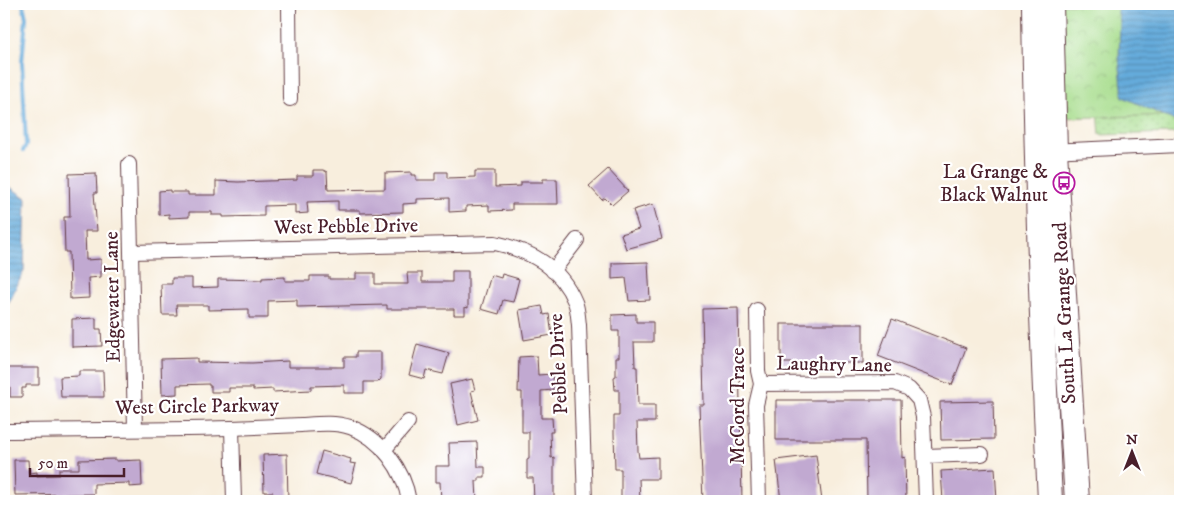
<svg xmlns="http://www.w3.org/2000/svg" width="1184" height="505" font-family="'IM FELL DW Pica',serif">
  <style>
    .grass { fill: url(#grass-dots); stroke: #787e5c }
    .park { fill: url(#park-crowns); stroke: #787e5c }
    .water { fill: url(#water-rules); stroke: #586583 }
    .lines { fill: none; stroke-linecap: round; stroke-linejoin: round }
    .stream { stroke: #65abdb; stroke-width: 4 }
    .building { fill: #c1a9d1 }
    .minor-casing { stroke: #643e46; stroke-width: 16 }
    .trunk-casing { stroke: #643e46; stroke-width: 26 }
    .minor { stroke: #fff; stroke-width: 14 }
    .trunk { stroke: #fff; stroke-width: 24 }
    .labels { text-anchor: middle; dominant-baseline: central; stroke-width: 4.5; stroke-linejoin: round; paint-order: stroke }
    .poi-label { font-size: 20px; fill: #4a1f2b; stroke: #fff; text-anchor: end }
    .street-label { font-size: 20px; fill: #4a1f2b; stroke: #fff }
  </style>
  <defs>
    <pattern id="grass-dots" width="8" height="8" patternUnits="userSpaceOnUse" patternTransform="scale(1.25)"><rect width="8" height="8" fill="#a7dd8d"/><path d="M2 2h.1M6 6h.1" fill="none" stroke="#91bd7a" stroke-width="1.8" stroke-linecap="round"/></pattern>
    <pattern id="park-crowns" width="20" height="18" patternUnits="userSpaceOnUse" patternTransform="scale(1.25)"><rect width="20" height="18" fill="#a7dd8d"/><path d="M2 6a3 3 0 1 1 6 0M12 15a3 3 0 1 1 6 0" fill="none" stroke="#91bd7a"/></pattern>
    <pattern id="water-rules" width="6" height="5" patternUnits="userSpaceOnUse" patternTransform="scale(1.25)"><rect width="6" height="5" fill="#65abdb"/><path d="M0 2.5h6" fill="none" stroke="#558bb2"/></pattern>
  </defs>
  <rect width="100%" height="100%" fill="#fff"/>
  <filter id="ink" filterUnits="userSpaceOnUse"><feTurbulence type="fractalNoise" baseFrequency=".02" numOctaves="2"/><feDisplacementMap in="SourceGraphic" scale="10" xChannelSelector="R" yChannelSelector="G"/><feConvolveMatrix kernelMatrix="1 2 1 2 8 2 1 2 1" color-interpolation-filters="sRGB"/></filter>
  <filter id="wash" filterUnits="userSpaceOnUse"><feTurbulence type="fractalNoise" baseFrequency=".0096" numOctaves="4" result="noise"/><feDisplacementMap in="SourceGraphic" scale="20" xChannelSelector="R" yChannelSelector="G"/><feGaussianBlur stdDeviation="1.12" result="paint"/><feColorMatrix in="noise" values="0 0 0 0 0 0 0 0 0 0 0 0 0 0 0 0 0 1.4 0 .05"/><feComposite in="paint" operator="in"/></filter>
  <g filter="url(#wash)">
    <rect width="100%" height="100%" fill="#f8eedd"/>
    <polygon class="grass" points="1123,97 1175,121 1180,121 1180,133 1100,135 1097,99"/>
    <polygon class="park" points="1058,4 1180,4 1180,115 1061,118"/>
    <g class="water">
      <polygon points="1116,4 1180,4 1180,121 1175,121 1123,97 1119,58 1120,22"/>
      <polygon points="4,183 26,198 24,271 8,304 4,304"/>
    </g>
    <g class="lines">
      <polyline class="stream" points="23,151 26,145 22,62 26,18 23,4"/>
    </g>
    <g id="blocks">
      <g class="building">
        <polygon points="608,169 628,191 612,205 605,198 602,200 589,186"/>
        <polygon points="313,170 323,170 327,172 328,190 385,189 385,173 411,172 411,175 416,175 416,180 435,180 435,172 447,172 447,178 475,177 475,171 495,171 495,187 521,186 521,182 543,182 543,179 557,179 558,204 512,204 512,210 489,211 489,205 466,206 466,211 449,212 449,198 417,199 417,203 403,204 403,212 360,213 360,210 338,210 338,201 307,202 308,213 295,214 295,205 264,206 264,216 223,217 223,215 212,215 212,212 189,212 189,217 169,218 169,214 159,215 159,191 170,190 170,192 188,192 188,195 216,195 216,181 238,182 297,180 297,176 313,176"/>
        <polygon points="96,173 97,193 94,193 97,231 85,231 86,260 101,259 101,277 88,278 89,298 70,299 69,252 65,252 64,217 70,217 69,174"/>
        <polygon points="653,204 662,239 626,249 621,234 639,229 633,210"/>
        <polygon points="648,262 650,300 629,301 626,278 612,279 612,263"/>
        <polygon points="452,271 468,271 468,308 465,307 465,315 454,315 454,309 387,309 387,305 297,307 297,300 268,301 268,318 249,318 249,309 208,310 208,305 176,305 177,315 162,315 161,284 172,284 172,278 192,278 192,288 218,287 218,279 262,280 262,278 285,277 285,281 310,281 310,276 329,276 329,279 356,279 356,273 375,273 375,284 408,284 407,273 422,273 422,282 452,282"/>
        <polygon points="502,274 519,279 513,302 503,300 499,314 481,309 491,275 501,278"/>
        <polygon points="542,306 544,315 549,314 552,335 524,340 519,310"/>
        <polygon points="738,308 742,501 703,501 699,405 704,405 702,309"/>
        <polygon points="636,314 636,322 653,322 653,342 634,342 635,367 637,367 638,405 655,405 655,422 637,422 638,451 639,458 658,457 658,479 639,479 640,501 621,501 621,469 615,469 614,433 614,416 619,416 619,390 615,390 614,377 616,376 616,357 619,357 619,331 612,331 612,315"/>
        <polygon points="96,318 96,329 101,329 102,346 72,347 72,319"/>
        <polygon points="892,319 966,348 952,385 878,356"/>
        <rect x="781" y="324" width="82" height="39"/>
        <polygon points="417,344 449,353 443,374 426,370 424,379 409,375"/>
        <polygon points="356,352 381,352 381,379 378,382 364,382 364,393 344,393 344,385 311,386 311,390 273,392 273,389 253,390 253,388 229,388 229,392 211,392 211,386 209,386 209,384 177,385 177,394 162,395 161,359 197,358 197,362 252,363 288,361 288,367 344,367 344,357 356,357"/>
        <polygon points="537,356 538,375 552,374 553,390 541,391 541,418 552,418 553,432 550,432 551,458 554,457 554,501 534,501 533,478 527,478 527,460 529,459 529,432 522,432 522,392 518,392 519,357"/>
        <polygon points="7,368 39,368 39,385 26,385 26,388 22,388 22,397 10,397 10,386 7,387"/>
        <polygon points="79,371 103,371 104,397 61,397 60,377 79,376"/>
        <polygon points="472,379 475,390 471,391 478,420 458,425 450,384"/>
        <polygon points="776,400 901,400 902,458 905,457 906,501 867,501 866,440 776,440"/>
        <polygon points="993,401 994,439 941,440 940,402"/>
        <polygon points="477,442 478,467 485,467 485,477 479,477 479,481 476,481 477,501 441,501 440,482 436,482 436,466 450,466 449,443"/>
        <polygon points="322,451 351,459 350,463 356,464 351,483 316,474"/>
        <polygon points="287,454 288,501 273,501 273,492 264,492 263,455"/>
        <polygon points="816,455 822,501 781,501 776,460"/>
        <polygon points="116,459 116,461 141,460 142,486 129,487 129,483 94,484 94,494 15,495 14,460 28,460 29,473 37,472 37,476 59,475 59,469 79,469 79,460"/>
        <polygon points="995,468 997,501 943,501 941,471"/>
      </g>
    </g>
  </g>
  <g filter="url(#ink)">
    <use href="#blocks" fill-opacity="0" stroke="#643e46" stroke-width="1"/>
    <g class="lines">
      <g class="minor-casing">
        <g id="minor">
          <polyline points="289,4 290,99"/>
          <polyline points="1049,151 1180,145"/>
          <polyline points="129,164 135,429"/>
          <path d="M 132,252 L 495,243 C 531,251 560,266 575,302 C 578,309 578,318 579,325 L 585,501"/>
          <polyline points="553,271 577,240"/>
          <polyline points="757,310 758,371 761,384 756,405 759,501"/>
          <polyline points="761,384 895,383 909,389 919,400 923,417 926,501"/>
          <polyline points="232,428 234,501"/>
          <path d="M 4,431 C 80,430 156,430 232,428 C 255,427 278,426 301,425 C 317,424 334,422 350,427 C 381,438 404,470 409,501"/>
          <polyline points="384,450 408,422"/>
          <polyline points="925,456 982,454"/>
        </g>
      </g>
      <g class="trunk-casing">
        <g id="trunk">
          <path d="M 1034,4 C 1036,170 1042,335 1050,501"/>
          <polyline points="1051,4 1055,151 1077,501"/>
        </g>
      </g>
      <use href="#minor" class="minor"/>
      <use href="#trunk" class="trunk"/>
    </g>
  </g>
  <defs>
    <g id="bus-ring" transform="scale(1.125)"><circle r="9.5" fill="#fff" stroke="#b5179e" stroke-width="1.5"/><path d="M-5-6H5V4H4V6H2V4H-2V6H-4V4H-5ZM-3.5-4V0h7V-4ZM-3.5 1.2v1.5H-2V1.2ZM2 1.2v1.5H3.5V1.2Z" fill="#b5179e"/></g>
  </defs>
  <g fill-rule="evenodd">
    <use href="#bus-ring" x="1064" y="183"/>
  </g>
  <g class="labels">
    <g class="poi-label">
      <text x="1048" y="172">La Grange &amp;<tspan x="1048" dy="23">Black Walnut</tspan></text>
    </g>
    <g class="street-label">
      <text transform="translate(346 227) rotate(-1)">West Pebble Drive</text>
      <text transform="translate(113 297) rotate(-91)">Edgewater Lane</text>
      <text transform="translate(1065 313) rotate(-93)">South La Grange Road</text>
      <text transform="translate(559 364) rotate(-93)">Pebble Drive</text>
      <text transform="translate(834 365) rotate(1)">Laughry Lane</text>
      <text transform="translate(738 406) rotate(-90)">McCord Trace</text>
      <text transform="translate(197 407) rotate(-1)">West Circle Parkway</text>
    </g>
  </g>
  <rect width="1184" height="505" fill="none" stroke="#fff" stroke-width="20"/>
  <g transform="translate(1132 452)" stroke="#ffffff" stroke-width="4" paint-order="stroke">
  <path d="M0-4L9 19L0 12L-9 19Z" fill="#4a1f2b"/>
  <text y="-8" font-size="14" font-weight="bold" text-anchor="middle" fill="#4a1f2b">N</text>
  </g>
  <path d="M30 468v8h94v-8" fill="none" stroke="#4a1f2b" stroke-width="2.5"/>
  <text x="38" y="468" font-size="15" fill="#4a1f2b" stroke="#ffffff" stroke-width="4" paint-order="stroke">50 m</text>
</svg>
